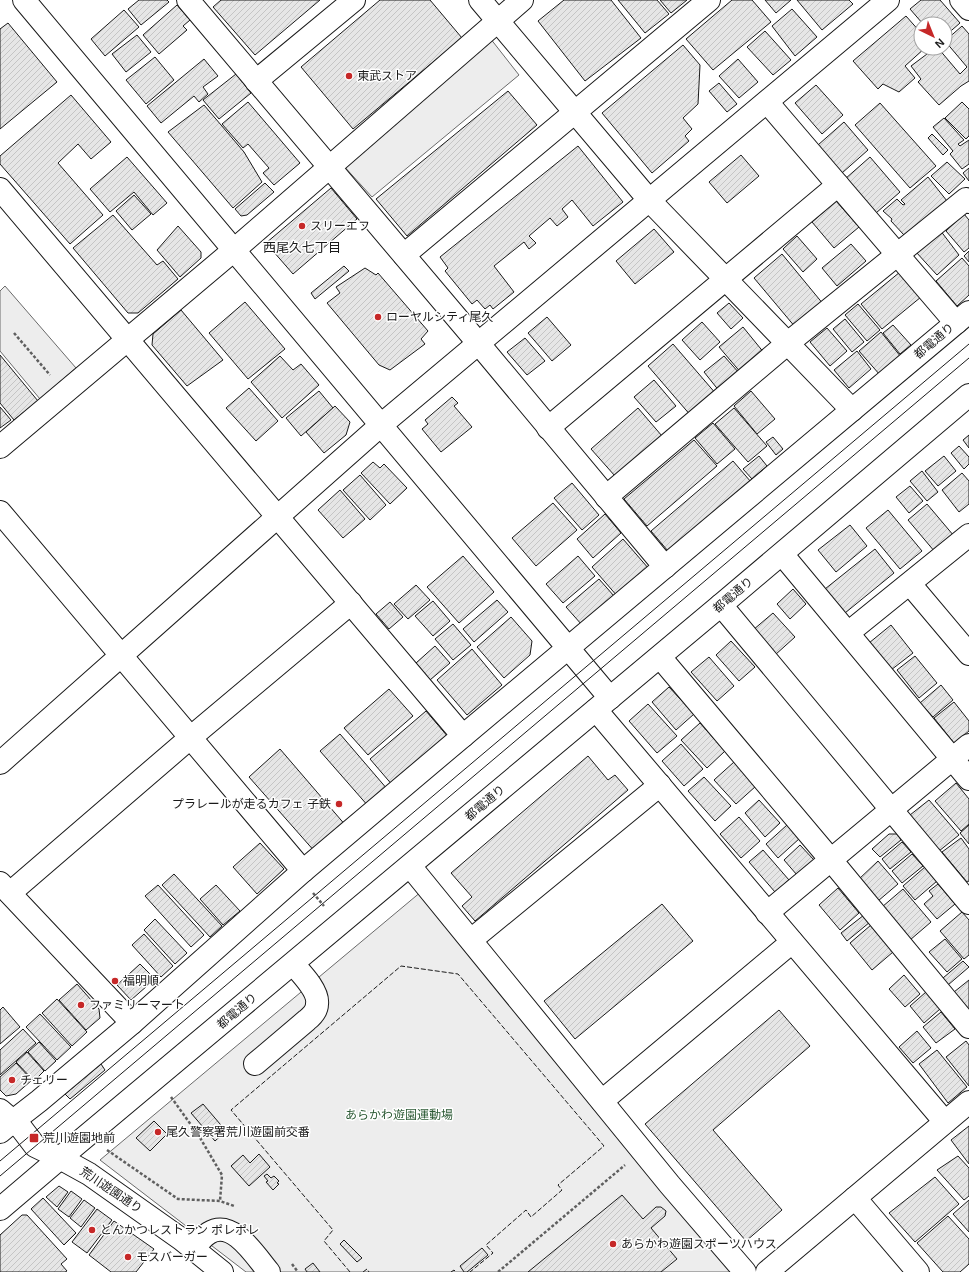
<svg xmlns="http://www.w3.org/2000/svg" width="969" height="1272" font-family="Arial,'Noto Sans JP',sans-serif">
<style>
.built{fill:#ededed;stroke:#6a6a6a}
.building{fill:url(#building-hatch);stroke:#1a1a1a}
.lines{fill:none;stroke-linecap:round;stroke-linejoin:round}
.minor-casing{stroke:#1a1a1a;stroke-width:24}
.major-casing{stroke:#1a1a1a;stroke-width:24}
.path{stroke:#5f5f5f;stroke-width:2.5;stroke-dasharray:3 2;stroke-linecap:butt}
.minor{stroke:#fff;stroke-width:22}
.major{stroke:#fff;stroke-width:22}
.tram{stroke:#1a1a1a;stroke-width:1}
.fence{stroke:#1a1a1a;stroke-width:1;stroke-dasharray:5 2;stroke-linecap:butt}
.poi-dot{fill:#c62828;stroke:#fff;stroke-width:1.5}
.labels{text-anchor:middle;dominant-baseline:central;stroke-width:3;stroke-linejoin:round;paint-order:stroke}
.poi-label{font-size:12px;fill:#1a1a1a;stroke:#fff;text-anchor:start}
.street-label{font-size:12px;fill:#1a1a1a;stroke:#fff}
.park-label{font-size:12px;fill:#2b5a34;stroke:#fff}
.neighbourhood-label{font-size:13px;fill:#1a1a1a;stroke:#fff}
</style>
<defs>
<pattern id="building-hatch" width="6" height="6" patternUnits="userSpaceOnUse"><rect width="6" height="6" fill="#e6e6e6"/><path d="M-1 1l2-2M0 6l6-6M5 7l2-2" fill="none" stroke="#c5c5c5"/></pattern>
</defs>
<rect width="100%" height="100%" fill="#fff"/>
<g class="built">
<polygon points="490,38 519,75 372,197 342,164"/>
<polygon points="5,286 76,368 40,399 0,351 0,291"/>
<polygon points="422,891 731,1272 246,1272 100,1160"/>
</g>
<g class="building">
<polygon points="139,0 167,0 169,2 141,25 128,9"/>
<polygon points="221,0 320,0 255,55 213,7"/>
<polygon points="380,0 430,0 462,38 353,129 301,67"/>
<polygon points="564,0 611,0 641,38 585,81 538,21"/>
<polygon points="618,0 657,0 669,14 645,33"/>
<polygon points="660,0 687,0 671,13"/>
<polygon points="732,0 752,0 771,22 713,70 686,39"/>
<polygon points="765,0 791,0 776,13"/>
<polygon points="797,0 849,0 853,4 822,30"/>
<polygon points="921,0 940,0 960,23 945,36 945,24 923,24 910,9"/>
<polygon points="177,5 190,20 183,26 187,30 159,54 143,35"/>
<polygon points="792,9 817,37 795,56 772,26"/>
<polygon points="124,10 139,27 105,56 91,39"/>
<polygon points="906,16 921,33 921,48 925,48 905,66 915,78 899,92 883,84 878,89 853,61"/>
<polygon points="8,23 57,82 0,129 0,29"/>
<polygon points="962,26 969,34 969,81 961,86 939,105 918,82 921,79 911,66 935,48 938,48 960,74 967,67 945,41"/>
<polygon points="765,31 791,60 773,75 747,47"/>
<polygon points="137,35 151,52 126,72 112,54"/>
<polygon points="683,45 700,65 698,104 683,118 692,129 685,136 689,141 652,173 602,113"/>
<polygon points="155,57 174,80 146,104 126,80"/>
<polygon points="204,59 218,76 203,87 208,94 199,102 194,96 161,123 147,106"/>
<polygon points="738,59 758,82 739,98 719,76"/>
<polygon points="236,74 251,93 219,119 203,100"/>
<polygon points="719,83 737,104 727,112 709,91"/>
<polygon points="816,85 843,115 822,134 795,103"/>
<polygon points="508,91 537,125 407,236 376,199"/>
<polygon points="71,95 111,142 91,159 78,144 58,163 103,215 70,244 0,164 0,156"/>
<polygon points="248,102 300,163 274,185 263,173 269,168 248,144 243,148 222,124"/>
<polygon points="962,102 969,109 969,136 966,139 945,118"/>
<polygon points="880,103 936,166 910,188 855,125"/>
<polygon points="204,105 244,152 262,182 233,208 168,132"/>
<polygon points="944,118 964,140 958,144 960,146 969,140 969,164 962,169 950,154 953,151 933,127"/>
<polygon points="844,122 868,150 842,173 818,145"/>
<polygon points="932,134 948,150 943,155 928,138"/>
<polygon points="578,146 623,202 593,226 572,200 562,209 568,217 557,226 550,218 529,236 536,243 529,249 524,242 494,266 514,292 493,309 490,305 485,309 477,300 472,304 445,271 448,268 440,257"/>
<polygon points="741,155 759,176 727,203 709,182"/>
<polygon points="127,157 167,203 153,215 134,192 110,212 90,189"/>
<polygon points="870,157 900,192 876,213 845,179"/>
<polygon points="947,162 965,179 949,194 931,176"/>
<polygon points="969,168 969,181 963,173"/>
<polygon points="928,177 947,201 904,235 891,221 892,219 883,211 897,199 903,205 905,204 901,200"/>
<polygon points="265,183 274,192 247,215 241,216 235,209"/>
<polygon points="331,188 357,219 293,274 266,243"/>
<polygon points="134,195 151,214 132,230 116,211"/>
<polygon points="836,201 859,227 834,248 812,222"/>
<polygon points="964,214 969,220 969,248 964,252 946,231"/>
<polygon points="113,215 157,265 163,261 178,279 138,313 128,313 73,248"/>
<polygon points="178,226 201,252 201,258 180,277 157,250"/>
<polygon points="654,229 674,252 635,284 616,261"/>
<polygon points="940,230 959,255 937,275 916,252"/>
<polygon points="797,236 817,259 803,272 783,249"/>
<polygon points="851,244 866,261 837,286 822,268"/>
<polygon points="969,251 969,262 964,256"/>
<polygon points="782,254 824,305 796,328 754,278"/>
<polygon points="962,258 969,266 969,295 957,306 936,281"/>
<polygon points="344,266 349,271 315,299 311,293"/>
<polygon points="365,268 376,275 378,273 428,331 421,339 425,344 390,370 379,365 327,303 340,293 336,287"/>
<polygon points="900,272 921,297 882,329 861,304"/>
<polygon points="245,302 285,349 248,379 209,333"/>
<polygon points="729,303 743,318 731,329 717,313"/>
<polygon points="858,304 880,330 867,341 845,315"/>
<polygon points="181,310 223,360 187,386 152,345 153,334"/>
<polygon points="547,317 571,345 552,361 528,333"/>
<polygon points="845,319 864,342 852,352 833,329"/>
<polygon points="702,322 720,342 700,360 682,340"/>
<polygon points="893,325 911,345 900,354 883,333"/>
<polygon points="743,327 765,354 742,374 719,347"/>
<polygon points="827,328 847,351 830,366 810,342"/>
<polygon points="881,332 901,357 880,375 859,351"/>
<polygon points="525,338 545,361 527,375 507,352"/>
<polygon points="673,344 717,395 692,417 648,366"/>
<polygon points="857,351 871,369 849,388 834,370"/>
<polygon points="0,355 38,401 14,420 0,403"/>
<polygon points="280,356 293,370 301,364 319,385 282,418 251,382"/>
<polygon points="724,356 740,374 720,392 704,372"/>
<polygon points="654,380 676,406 656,422 634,397"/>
<polygon points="249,388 278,421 256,441 226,408"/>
<polygon points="319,391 333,408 301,436 286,418"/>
<polygon points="751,391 775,419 757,434 734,406"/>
<polygon points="452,397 458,403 454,406 472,427 441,452 422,429 428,424 425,420"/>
<polygon points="335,406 350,422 346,435 324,453 306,432"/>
<polygon points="0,407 11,420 0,428"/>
<polygon points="638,408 662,436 615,476 591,449"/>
<polygon points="734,408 767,446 748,462 715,424"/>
<polygon points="713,423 735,449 717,464 695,438"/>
<polygon points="969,435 969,448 963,440"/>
<polygon points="773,437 783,449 776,455 766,442"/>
<polygon points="694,440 717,466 647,526 624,499"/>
<polygon points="959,446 969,457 969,464 964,469 951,453"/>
<polygon points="759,456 767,466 752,479 743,469"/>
<polygon points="944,456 956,471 938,486 925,471"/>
<polygon points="733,461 751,482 668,551 651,531"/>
<polygon points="373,462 380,468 384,464 407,488 390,504 361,473"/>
<polygon points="922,471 938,492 927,501 910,481"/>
<polygon points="962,473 969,481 969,504 959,512 942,490"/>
<polygon points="360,475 386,505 370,520 343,490"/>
<polygon points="572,483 599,515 582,530 554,498"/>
<polygon points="910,486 923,501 909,513 896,497"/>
<polygon points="340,490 365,519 343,538 318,510"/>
<polygon points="553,503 577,530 536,566 512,538"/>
<polygon points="927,504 954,536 935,552 908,520"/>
<polygon points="888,510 922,551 900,569 866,528"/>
<polygon points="605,514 621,533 593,558 577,539"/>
<polygon points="850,525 867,546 836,572 818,550"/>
<polygon points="623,539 649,569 618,597 592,567"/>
<polygon points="875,549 894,573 845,613 825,589"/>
<polygon points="463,556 494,592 459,623 427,587"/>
<polygon points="578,556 595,576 563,603 546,584"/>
<polygon points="599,579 614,596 582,625 566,607"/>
<polygon points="416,585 430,600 408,619 394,604"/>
<polygon points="793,589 806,604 790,619 777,604"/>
<polygon points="497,600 508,612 474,642 463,629"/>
<polygon points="433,601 450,621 433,636 415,616"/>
<polygon points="390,602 403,617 389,629 376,614"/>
<polygon points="773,613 795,637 775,655 753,630"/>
<polygon points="511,617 532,641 530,655 504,678 477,647"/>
<polygon points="453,624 471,645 453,660 435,639"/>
<polygon points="891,625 913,653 891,670 869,643"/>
<polygon points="731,641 755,667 739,681 716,655"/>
<polygon points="435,646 450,663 430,680 416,663"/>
<polygon points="472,649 502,685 467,715 437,680"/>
<polygon points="915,656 937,683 919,698 897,670"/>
<polygon points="709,657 734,686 717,701 691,672"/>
<polygon points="941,685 953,700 933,717 920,703"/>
<polygon points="669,687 694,714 676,730 652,702"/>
<polygon points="389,689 413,716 368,755 344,728"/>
<polygon points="954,702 969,721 969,731 954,743 934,718"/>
<polygon points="648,704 677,736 657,753 629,721"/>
<polygon points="426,711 449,738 394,787 370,759"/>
<polygon points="700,723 725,751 707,768 681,740"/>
<polygon points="340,734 388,790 369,807 320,751"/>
<polygon points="681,744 703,769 684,786 662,761"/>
<polygon points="280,749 347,827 316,853 249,777"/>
<polygon points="588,756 608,780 615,775 628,790 475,921 462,906 472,897 451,873"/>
<polygon points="734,762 756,786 736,804 714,780"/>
<polygon points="704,777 731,806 715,821 688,791"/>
<polygon points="956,783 969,799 969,824 961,831 935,801"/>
<polygon points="759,800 780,823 765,837 745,813"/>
<polygon points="929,800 959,835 939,851 910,815"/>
<polygon points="739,817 760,841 741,858 720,834"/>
<polygon points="787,825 800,838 778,858 766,844"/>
<polygon points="969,825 969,844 960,833"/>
<polygon points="889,834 897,834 901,840 880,857 872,849"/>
<polygon points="961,838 969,849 969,881 967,882 942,852"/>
<polygon points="902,842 911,852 890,869 882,859"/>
<polygon points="260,843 284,869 257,894 233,867"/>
<polygon points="800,845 814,860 797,875 784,860"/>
<polygon points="763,850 789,880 775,892 749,862"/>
<polygon points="912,854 923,866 902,883 892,871"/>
<polygon points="878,861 898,884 878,901 858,880"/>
<polygon points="925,867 937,881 915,900 903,886"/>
<polygon points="174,874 222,926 210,937 162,885"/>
<polygon points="938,884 955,904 937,919 924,904 933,896 929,891"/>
<polygon points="158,885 204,935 191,947 145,896"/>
<polygon points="216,885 240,911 223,925 200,899"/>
<polygon points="838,888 859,913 840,930 819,905"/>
<polygon points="903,889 931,922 910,940 882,907"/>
<polygon points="662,904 693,941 575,1039 544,1001"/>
<polygon points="962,912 969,920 969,955 964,959 940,931"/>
<polygon points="864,915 870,922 847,941 841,933"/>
<polygon points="155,919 187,953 175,964 144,930"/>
<polygon points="871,925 893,952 872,970 850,943"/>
<polygon points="144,934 173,966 161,977 132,945"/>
<polygon points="945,939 962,959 947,972 929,952"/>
<polygon points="963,961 969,967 948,985 943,978"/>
<polygon points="140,964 155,979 131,1000 117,985"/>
<polygon points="904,975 920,994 905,1007 889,989"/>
<polygon points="969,980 969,1010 954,992"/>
<polygon points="77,984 99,1009 100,1018 86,1030 59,1000"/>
<polygon points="926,992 940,1009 924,1023 910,1006"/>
<polygon points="57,999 87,1032 72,1046 42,1013"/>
<polygon points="3,1007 20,1027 0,1044 0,1010"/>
<polygon points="779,1010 810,1046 713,1130 782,1210 746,1241 645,1124"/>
<polygon points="941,1012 955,1029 936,1043 923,1027"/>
<polygon points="40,1014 71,1047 57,1060 26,1027"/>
<polygon points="23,1029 36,1043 0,1075 0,1050"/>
<polygon points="917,1031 931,1048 913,1063 899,1047"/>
<polygon points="966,1041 969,1045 969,1086 946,1057"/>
<polygon points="39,1042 56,1061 45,1071 28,1052"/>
<polygon points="937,1050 967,1087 948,1103 919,1064"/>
<polygon points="27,1052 44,1071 34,1081 16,1062"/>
<polygon points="16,1063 32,1080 16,1094 6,1096 0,1090 0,1077"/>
<polygon points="101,1064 105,1070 70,1099 65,1094"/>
<polygon points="203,1104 226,1131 215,1141 191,1113"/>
<polygon points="154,1121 167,1134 150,1151 136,1138"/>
<polygon points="969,1126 969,1164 951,1140"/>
<polygon points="259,1154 270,1167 249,1186 231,1166 243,1155 250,1163"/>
<polygon points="958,1156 969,1168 969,1196 964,1200 937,1170"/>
<polygon points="267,1174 271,1178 274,1176 279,1181 277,1183 279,1184 273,1190 266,1182 268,1181 264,1176"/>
<polygon points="935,1177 959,1204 915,1242 889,1213"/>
<polygon points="59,1186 68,1192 57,1207 46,1197"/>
<polygon points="71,1191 82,1199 69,1217 58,1209"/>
<polygon points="622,1195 643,1219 656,1207 661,1207 666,1211 665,1216 651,1228 677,1259 661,1272 528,1272"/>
<polygon points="43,1198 76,1233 64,1245 31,1209"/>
<polygon points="84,1200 95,1208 81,1227 70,1218"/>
<polygon points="969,1200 969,1232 953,1214"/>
<polygon points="97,1209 112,1220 87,1253 72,1242"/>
<polygon points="22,1215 27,1215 67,1259 61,1264 67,1271 65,1272 0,1272 0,1235"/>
<polygon points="948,1216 969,1239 969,1264 960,1272 943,1272 917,1243"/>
<polygon points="114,1221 154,1249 136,1272 111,1272 89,1255"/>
<polygon points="344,1240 362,1258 357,1262 340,1244"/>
<polygon points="482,1248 488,1255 467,1272 464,1272 460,1266"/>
<polygon points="313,1263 320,1272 307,1272 305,1269"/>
</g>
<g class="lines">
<g class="minor-casing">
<g id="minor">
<polyline points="24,0 610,698"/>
<polyline points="188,0 479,344 665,567"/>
<polyline points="480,0 650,201 852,410"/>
<polyline points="961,0 969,9"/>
<polyline points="256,81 354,0"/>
<polyline points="767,102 956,323"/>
<polyline points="0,189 463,736"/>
<polyline points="404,255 709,0"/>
<polyline points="548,428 838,185"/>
<polyline points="0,447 234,250 522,0"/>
<polyline points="606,497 788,343 966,199 969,202"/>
<polyline points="0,512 303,871"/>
<polyline points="782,554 969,779"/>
<polyline points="910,584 969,654"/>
<polyline points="721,605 969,903"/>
<polyline points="848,633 969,535"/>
<polyline points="660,657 831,860 969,1027"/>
<polyline points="596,710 945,1122"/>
<polyline points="0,763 381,425 888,0"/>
<polyline points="410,866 670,1185 745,1272"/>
<polyline points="0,883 132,1023"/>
<polyline points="10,893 190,738 351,603"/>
<polyline points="767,913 969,745"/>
<polyline points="471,940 660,785"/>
<path d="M255 1064 307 1020C312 1016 317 1011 317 1004 319 991 301 973 293 964"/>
<polyline points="602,1101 792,942"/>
<polyline points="0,1110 22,1129 35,1146 60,1158 89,1174 181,1239 222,1272"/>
<polyline points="12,1122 39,1101 132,1023 303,871 463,736 969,312"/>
<polyline points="60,1158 721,605 969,395"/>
<polyline points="855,1198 918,1272"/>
<path d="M194 1249C198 1243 202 1237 209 1233 233 1218 256 1257 269 1272"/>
<polyline points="767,1272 969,1102"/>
</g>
</g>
<g class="major-casing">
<g id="major">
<polyline points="0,1132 12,1122"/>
<polyline points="0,1209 60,1158"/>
</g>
</g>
<g class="path">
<polyline points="14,333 50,375"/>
<polyline points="313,893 324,906"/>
<polyline points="171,1097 199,1136 222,1175 220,1201"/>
<polyline points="107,1150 178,1199 220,1201 234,1206"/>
<polyline points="292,1264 298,1272"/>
<polyline points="498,1272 625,1165"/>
</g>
<use href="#minor" class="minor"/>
<use href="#major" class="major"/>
<g class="tram">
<polyline points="0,1161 969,344"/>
<polyline points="0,1176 969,358"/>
</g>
<g class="fence">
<polyline points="350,1272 324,1241 333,1230 231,1110 401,966 458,974 604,1146 558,1185 562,1190 531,1217 526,1210 486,1245 493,1253 470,1272"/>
<polyline points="363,1272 367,1269 369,1272"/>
<polyline points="451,1272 454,1270 456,1272"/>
</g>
</g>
<g class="poi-dot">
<circle cx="349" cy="76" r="4"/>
<circle cx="302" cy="226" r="4"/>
<circle cx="378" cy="317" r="4"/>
<circle cx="339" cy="804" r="4"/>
<circle cx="115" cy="981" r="4"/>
<circle cx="81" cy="1005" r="4"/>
<circle cx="12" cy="1080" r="4"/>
<circle cx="158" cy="1132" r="4"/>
<rect x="29" y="1133" width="10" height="10" rx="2"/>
<circle cx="92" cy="1230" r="4"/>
<circle cx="613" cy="1244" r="4"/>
<circle cx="128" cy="1257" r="4"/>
</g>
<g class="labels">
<g class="poi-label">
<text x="357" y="76">東武ストア</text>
<text x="310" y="226">スリーエフ</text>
<text x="386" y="317">ローヤルシティ尾久</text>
<text x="331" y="804" text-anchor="end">プラレールが走るカフェ 子鉄</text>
<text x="123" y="981">福明順</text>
<text x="89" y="1005">ファミリーマート</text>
<text x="20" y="1080">チェリー</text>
<text x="166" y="1132">尾久警察署荒川遊園前交番</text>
<text x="43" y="1138">荒川遊園地前</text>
<text x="100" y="1230">とんかつレストラン ポレポレ</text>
<text x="621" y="1244">あらかわ遊園スポーツハウス</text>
<text x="136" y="1257">モスバーガー</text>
</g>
<g class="street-label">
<text transform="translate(934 341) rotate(-40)">都電通り</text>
<text transform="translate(733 595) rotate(-40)">都電通り</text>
<text transform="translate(485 803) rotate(-40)">都電通り</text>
<text transform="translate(237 1011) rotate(-40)">都電通り</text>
<text transform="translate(111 1190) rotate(34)">荒川遊園通り</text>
</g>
<g class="park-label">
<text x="399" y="1115">あらかわ遊園運動場</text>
</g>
<g class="neighbourhood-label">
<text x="302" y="247">西尾久七丁目</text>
</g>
</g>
<g transform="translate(933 36) rotate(137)"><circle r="19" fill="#ffffff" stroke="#a3a3a3"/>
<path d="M0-3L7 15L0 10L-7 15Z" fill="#c62828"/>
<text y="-6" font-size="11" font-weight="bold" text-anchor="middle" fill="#1a1a1a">N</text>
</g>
</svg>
